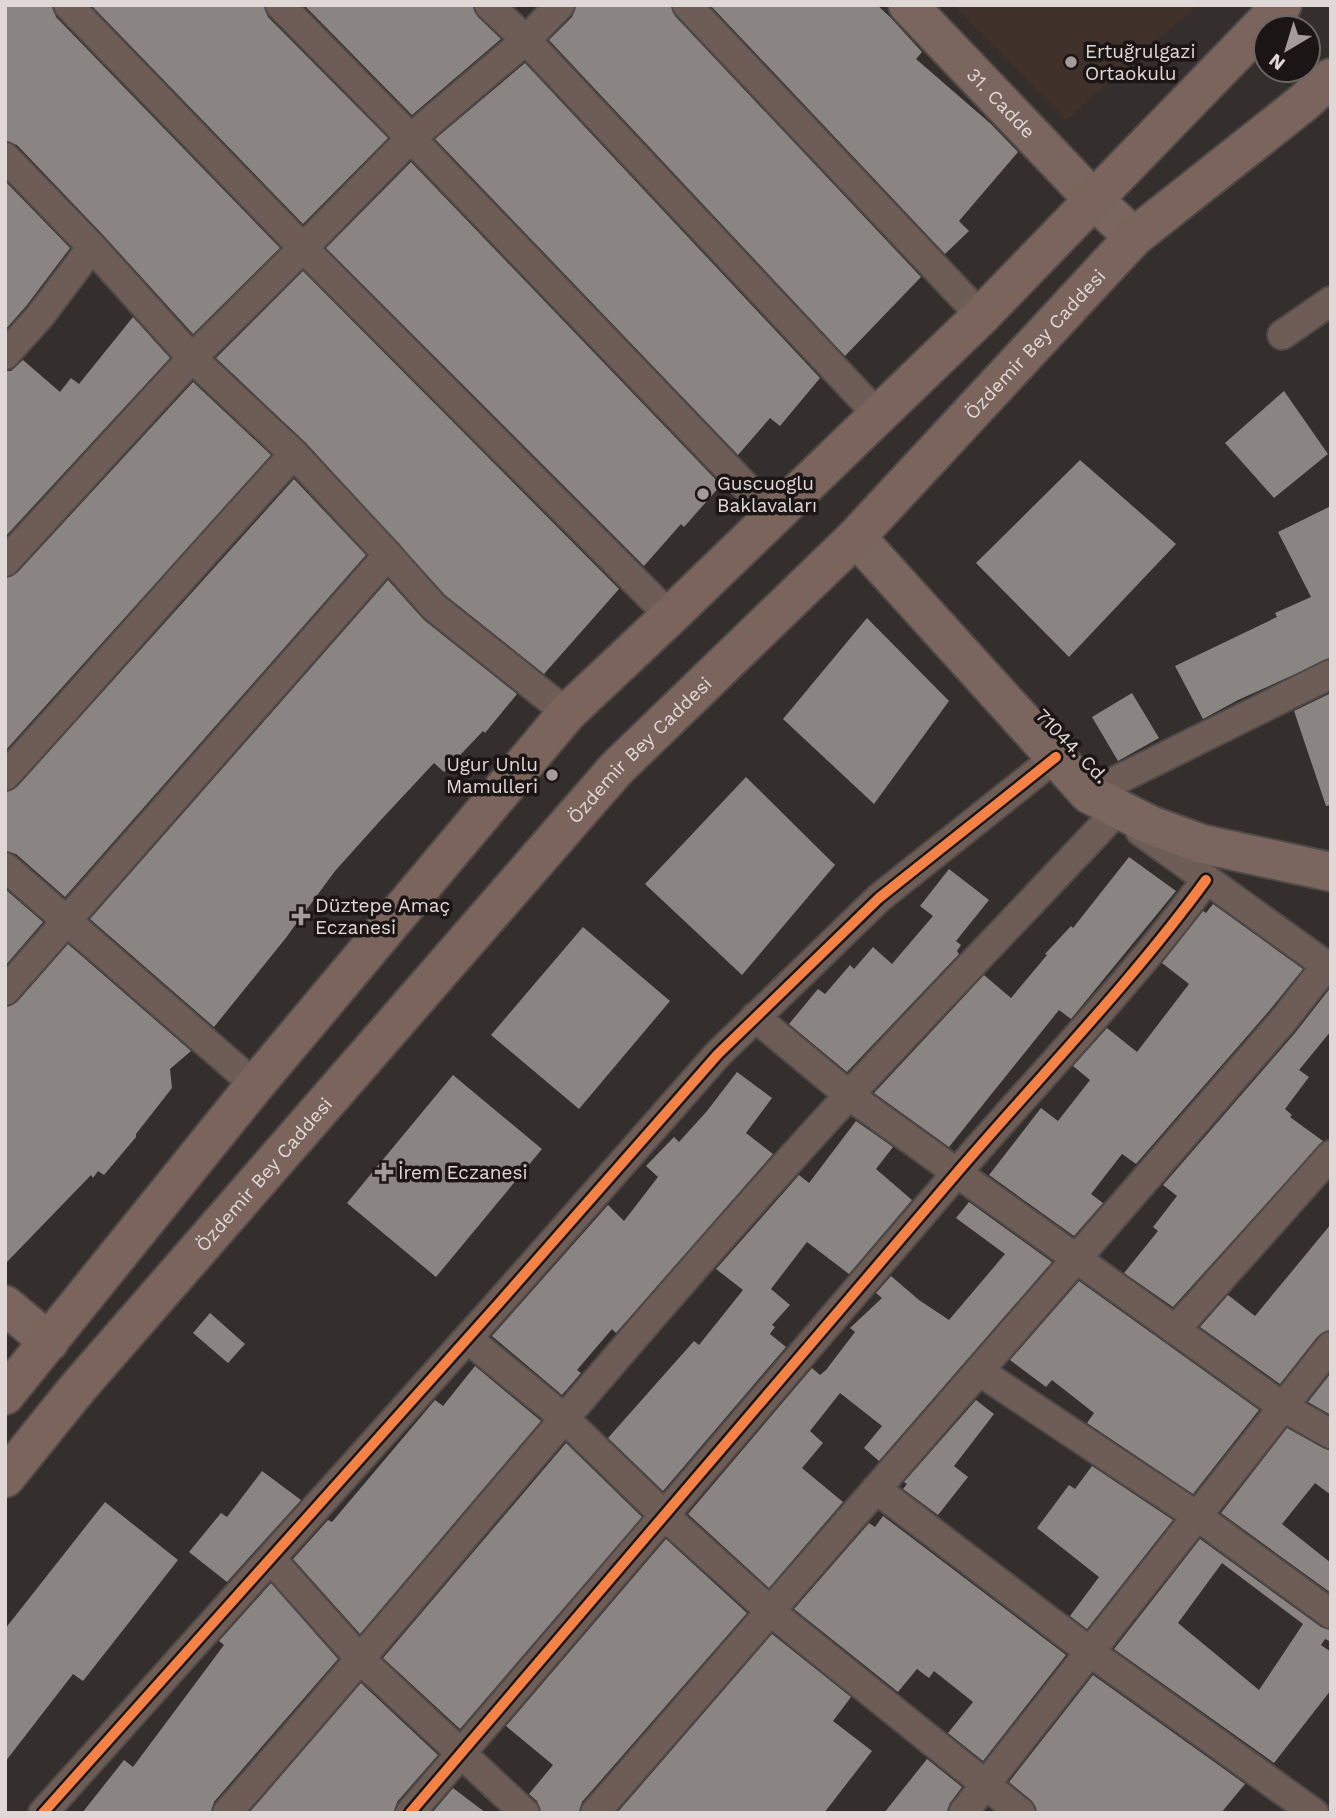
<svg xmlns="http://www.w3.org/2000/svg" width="1336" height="1818" font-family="'Work Sans',sans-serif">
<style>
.built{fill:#40312b}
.building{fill:#8a8482;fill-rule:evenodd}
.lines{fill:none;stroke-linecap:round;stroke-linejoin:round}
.street-casing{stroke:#4f4a48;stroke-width:32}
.secondary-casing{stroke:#4f4a48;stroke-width:42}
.primary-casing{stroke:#4f4a48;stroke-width:42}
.street{stroke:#6e5c56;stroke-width:28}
.secondary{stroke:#7b665f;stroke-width:38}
.primary{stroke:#7a645c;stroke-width:38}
.cycleway-casing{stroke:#1b1615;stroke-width:15}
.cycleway{stroke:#f48246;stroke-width:10}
.poi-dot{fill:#a49c9a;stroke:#1b1615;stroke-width:2.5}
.labels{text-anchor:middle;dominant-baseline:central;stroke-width:7;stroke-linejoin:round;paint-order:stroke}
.poi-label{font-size:19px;fill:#e0d8d6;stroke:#1b1615;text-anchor:start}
.street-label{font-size:19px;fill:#e0d8d6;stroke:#1b1615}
</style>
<rect width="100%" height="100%" fill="#342e2c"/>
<polygon class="built" points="953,5 1198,5 1066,120"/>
<g class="building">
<polygon points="5,5 52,5 56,17 280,248 193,334 104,236 17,145 5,141"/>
<polygon points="91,5 264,5 268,17 388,138 303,224"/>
<polygon points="304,5 473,5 478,17 501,39 412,115"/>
<polygon points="576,5 671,5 675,16 921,277 845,356 549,40 572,17"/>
<polygon points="710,5 877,5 890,17 922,52 916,59 991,124 1018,152 959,221 969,231 945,254"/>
<polygon points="525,63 820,378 780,426 770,418 738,455 435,139"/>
<polygon points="411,162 721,485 684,527 681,524 644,566 326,248"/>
<polygon points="5,181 70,248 27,305 5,330"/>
<polygon points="303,271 619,589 544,674 445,595 306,443 216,358"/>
<polygon points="133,317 170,358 5,537 5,371 11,371 23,360 60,392 71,378 79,384"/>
<polygon points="193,382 271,455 5,751 5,578 17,573"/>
<polygon points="1284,391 1328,454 1274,498 1225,443"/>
<polygon points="1080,460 1176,544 1069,657 976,563"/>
<polygon points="294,479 366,555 65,897 16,854 5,851 5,792 17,787"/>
<polygon points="1331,506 1331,658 1238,700 1203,719 1175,666 1277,617 1275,613 1311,597 1278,532"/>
<polygon points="388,580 424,620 517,694 485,733 483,731 444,772 434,763 379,822 335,871 285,939 214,1027 90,919"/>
<polygon points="867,618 949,701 874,804 783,719"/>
<polygon points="1132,693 1159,738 1118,761 1092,717"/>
<polygon points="1331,693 1331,805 1326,806 1294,711"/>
<polygon points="746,777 835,865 742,975 645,884"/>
<polygon points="1129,857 1176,891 1071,1019 1059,1010 949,1147 874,1093 984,975 1011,998 1047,955 1045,954 1071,926 1073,928"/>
<polygon points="949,869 989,900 956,941 961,945 957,951 959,954 847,1072 789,1024 818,989 825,994 850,965 854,969 873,947 892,964 933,916 920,906"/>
<polygon points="5,889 43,922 5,966"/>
<polygon points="1213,904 1303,969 1269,1011 1136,1164 1122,1154 1091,1194 1103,1203 1074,1236 989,1175 1041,1108 1058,1121 1090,1080 1073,1066 1107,1028 1137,1052 1189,984 1162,963 1203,911 1206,913"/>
<polygon points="583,927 670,1001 579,1109 491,1035"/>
<polygon points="68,944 191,1051 170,1069 172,1088 136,1134 136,1137 104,1175 98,1171 93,1178 91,1175 5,1264 5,1007 17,1002"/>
<polygon points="1331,987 1331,1031 1299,1070 1309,1077 1285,1109 1292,1115 1290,1117 1323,1141 1173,1307 1124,1273 1158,1231 1153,1227 1177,1196 1163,1185 1295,1033"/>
<polygon points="737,1072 772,1098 746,1133 773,1154 616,1333 612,1329 577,1370 581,1373 562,1395 492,1336 608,1205 624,1221 658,1177 646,1166 674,1137 679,1142 707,1111"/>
<polygon points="453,1075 542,1149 436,1277 347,1203"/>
<polygon points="856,1121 893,1147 876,1169 912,1200 849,1274 807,1242 771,1289 790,1305 772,1325 775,1327 770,1334 786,1347 663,1491 608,1438 694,1341 699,1345 743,1290 716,1269 799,1175 809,1183"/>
<polygon points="969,1202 1052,1262 879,1461 864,1448 882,1426 840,1393 810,1431 823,1443 802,1468 843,1502 769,1588 688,1514 812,1368 820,1375 826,1370 855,1332 850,1328 882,1298 876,1293 891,1276 919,1300 949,1320 1005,1254 956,1218"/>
<polygon points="1331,1224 1331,1330 1318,1336 1280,1384 1200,1327 1228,1295 1255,1316"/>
<polygon points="1079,1281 1259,1410 1193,1494 1087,1423 1094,1413 1052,1380 1046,1387 1010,1360"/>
<polygon points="210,1313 245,1344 228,1363 193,1333"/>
<polygon points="475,1366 541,1421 360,1634 293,1559 328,1520 332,1522 435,1400 443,1406"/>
<polygon points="1331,1373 1331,1415 1308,1402"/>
<polygon points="976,1400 994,1414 954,1466 968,1477 938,1515 903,1489 907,1484 904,1482"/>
<polygon points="1287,1428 1323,1448 1331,1451 1331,1495 1315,1483 1282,1524 1331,1563 1331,1593 1221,1513"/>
<polygon points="566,1443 642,1517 460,1729 383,1658"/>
<polygon points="1092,1466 1173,1520 1087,1629 1070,1616 1099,1577 1037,1528 1069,1485 1075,1489"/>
<polygon points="262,1471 301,1500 227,1582 189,1552 221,1513 227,1517"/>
<polygon points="105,1502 178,1560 83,1681 73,1674 5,1762 5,1629"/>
<polygon points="883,1516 1066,1655 983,1761 948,1733 973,1702 934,1671 929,1678 917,1669 898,1692 794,1609 869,1523 875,1527"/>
<polygon points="666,1539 747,1613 582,1802 579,1813 541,1813 537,1801 529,1794 553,1765 506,1726"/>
<path d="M1200 1539 1321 1627 1331 1630V1642L1325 1639 1321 1645 1331 1652V1690L1274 1763 1114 1649ZM1222 1563 1303 1624 1259 1690 1178 1623Z"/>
<polygon points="271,1583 338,1659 214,1802 211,1813 82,1813 124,1760 133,1767 224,1645 219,1641"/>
<polygon points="772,1634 851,1697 833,1721 872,1751 824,1813 617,1813"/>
<polygon points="1093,1675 1245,1784 1221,1813 1037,1813 1032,1801 1009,1782"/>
<polygon points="361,1683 438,1755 397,1802 394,1813 249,1813"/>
<polygon points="927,1759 962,1787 950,1803 947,1813 884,1813"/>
<polygon points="453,1788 486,1813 432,1813"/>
</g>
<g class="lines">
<g class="street-casing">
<g id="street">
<polyline points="68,5 303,248 670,616"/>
<polyline points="280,5 411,138 773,515"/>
<polyline points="489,5 526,40 878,415"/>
<polyline points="687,5 981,316"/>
<polyline points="5,157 92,247 192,358 294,454 388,555 434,607 567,713"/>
<polyline points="1282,335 1331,301"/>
<polyline points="5,355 40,316 92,247"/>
<polyline points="5,562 192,358 303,248 411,138 526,40 560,5"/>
<path d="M5 776C102 670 196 560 294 454"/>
<polyline points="1099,801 1089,794 1331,674"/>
<polyline points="1140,831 1331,969"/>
<polyline points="5,867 255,1085"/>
<polyline points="5,991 388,555"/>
<polyline points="755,1017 850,1096 1283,1407 1331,1434"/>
<polyline points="1175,1330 1331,1155"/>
<polyline points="468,1339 564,1418 665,1516 770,1611 1021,1813"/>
<polyline points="979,1371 1197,1516 1331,1614"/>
<polyline points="876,1489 1090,1652 1314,1813"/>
<polyline points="271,1559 361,1660 525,1813"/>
<polyline points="43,1813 500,1302 718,1054 879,898 1056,757"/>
<path d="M227 1813C419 1594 603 1367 798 1151 901 1036 1010 926 1115 813"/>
<path d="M410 1813C592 1601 773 1388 955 1175 1039 1077 1130 984 1206 880"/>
<polyline points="595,1813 1282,1022 1326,966"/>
<polyline points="963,1813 1331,1346"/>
</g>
</g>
<g class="secondary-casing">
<g id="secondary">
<path id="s1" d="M908 5 1094 200 1134 237"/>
<polyline points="856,537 1089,794 1150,825 1202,844 1331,872"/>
<polyline points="5,1305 49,1342"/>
</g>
</g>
<g class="primary-casing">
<g id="primary">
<polyline points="5,1395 255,1085 567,713 670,616 981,316 1282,5"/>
<path id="s2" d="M5 1478 76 1390 616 769 856 537 1134 237 1303 103 1331 78"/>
</g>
</g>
<use href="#street" class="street"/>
<use href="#secondary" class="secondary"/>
<use href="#primary" class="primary"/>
<g class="cycleway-casing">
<g id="cycleway">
<polyline points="43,1813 500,1302 718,1054 879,898 1056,757"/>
<path d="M410 1813C592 1601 773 1388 955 1175 1039 1077 1130 984 1206 880"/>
</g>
</g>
<use href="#cycleway" class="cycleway"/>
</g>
<g class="poi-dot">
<circle cx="1071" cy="62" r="7"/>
<circle cx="703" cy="494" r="7"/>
<circle cx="552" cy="775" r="7"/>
<path d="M297.5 905.5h7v7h7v7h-7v7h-7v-7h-7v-7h7z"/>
<path d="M380.5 1161.5h7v7h7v7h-7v7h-7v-7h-7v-7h7z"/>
</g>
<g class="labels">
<g class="poi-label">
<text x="1085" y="51">Ertuğrulgazi<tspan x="1085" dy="22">Ortaokulu</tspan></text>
<text x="717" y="483">Guscuoglu<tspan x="717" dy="22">Baklavaları</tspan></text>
<text x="538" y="764" text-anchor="end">Ugur Unlu<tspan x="538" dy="22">Mamulleri</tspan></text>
<text x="315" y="905">Düztepe Amaç<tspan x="315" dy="22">Eczanesi</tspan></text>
<text x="398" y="1172">İrem Eczanesi</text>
</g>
<g class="street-label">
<text stroke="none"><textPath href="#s1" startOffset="135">31. Cadde</textPath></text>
<text stroke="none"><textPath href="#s2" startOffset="1533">Özdemir Bey Caddesi</textPath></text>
<text transform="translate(1072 746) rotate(46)">71044. Cd.</text>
<text stroke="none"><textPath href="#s2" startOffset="966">Özdemir Bey Caddesi</textPath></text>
<text stroke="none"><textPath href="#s2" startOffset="399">Özdemir Bey Caddesi</textPath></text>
</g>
</g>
<rect width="1336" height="1818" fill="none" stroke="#e0d8d6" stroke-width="14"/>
<g transform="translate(1287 49) rotate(218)"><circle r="33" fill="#1b1615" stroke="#6a6462" stroke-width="2"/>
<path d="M0-5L12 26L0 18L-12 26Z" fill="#a49c9a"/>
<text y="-10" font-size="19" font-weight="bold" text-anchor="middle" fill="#e0d8d6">N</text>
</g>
</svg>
